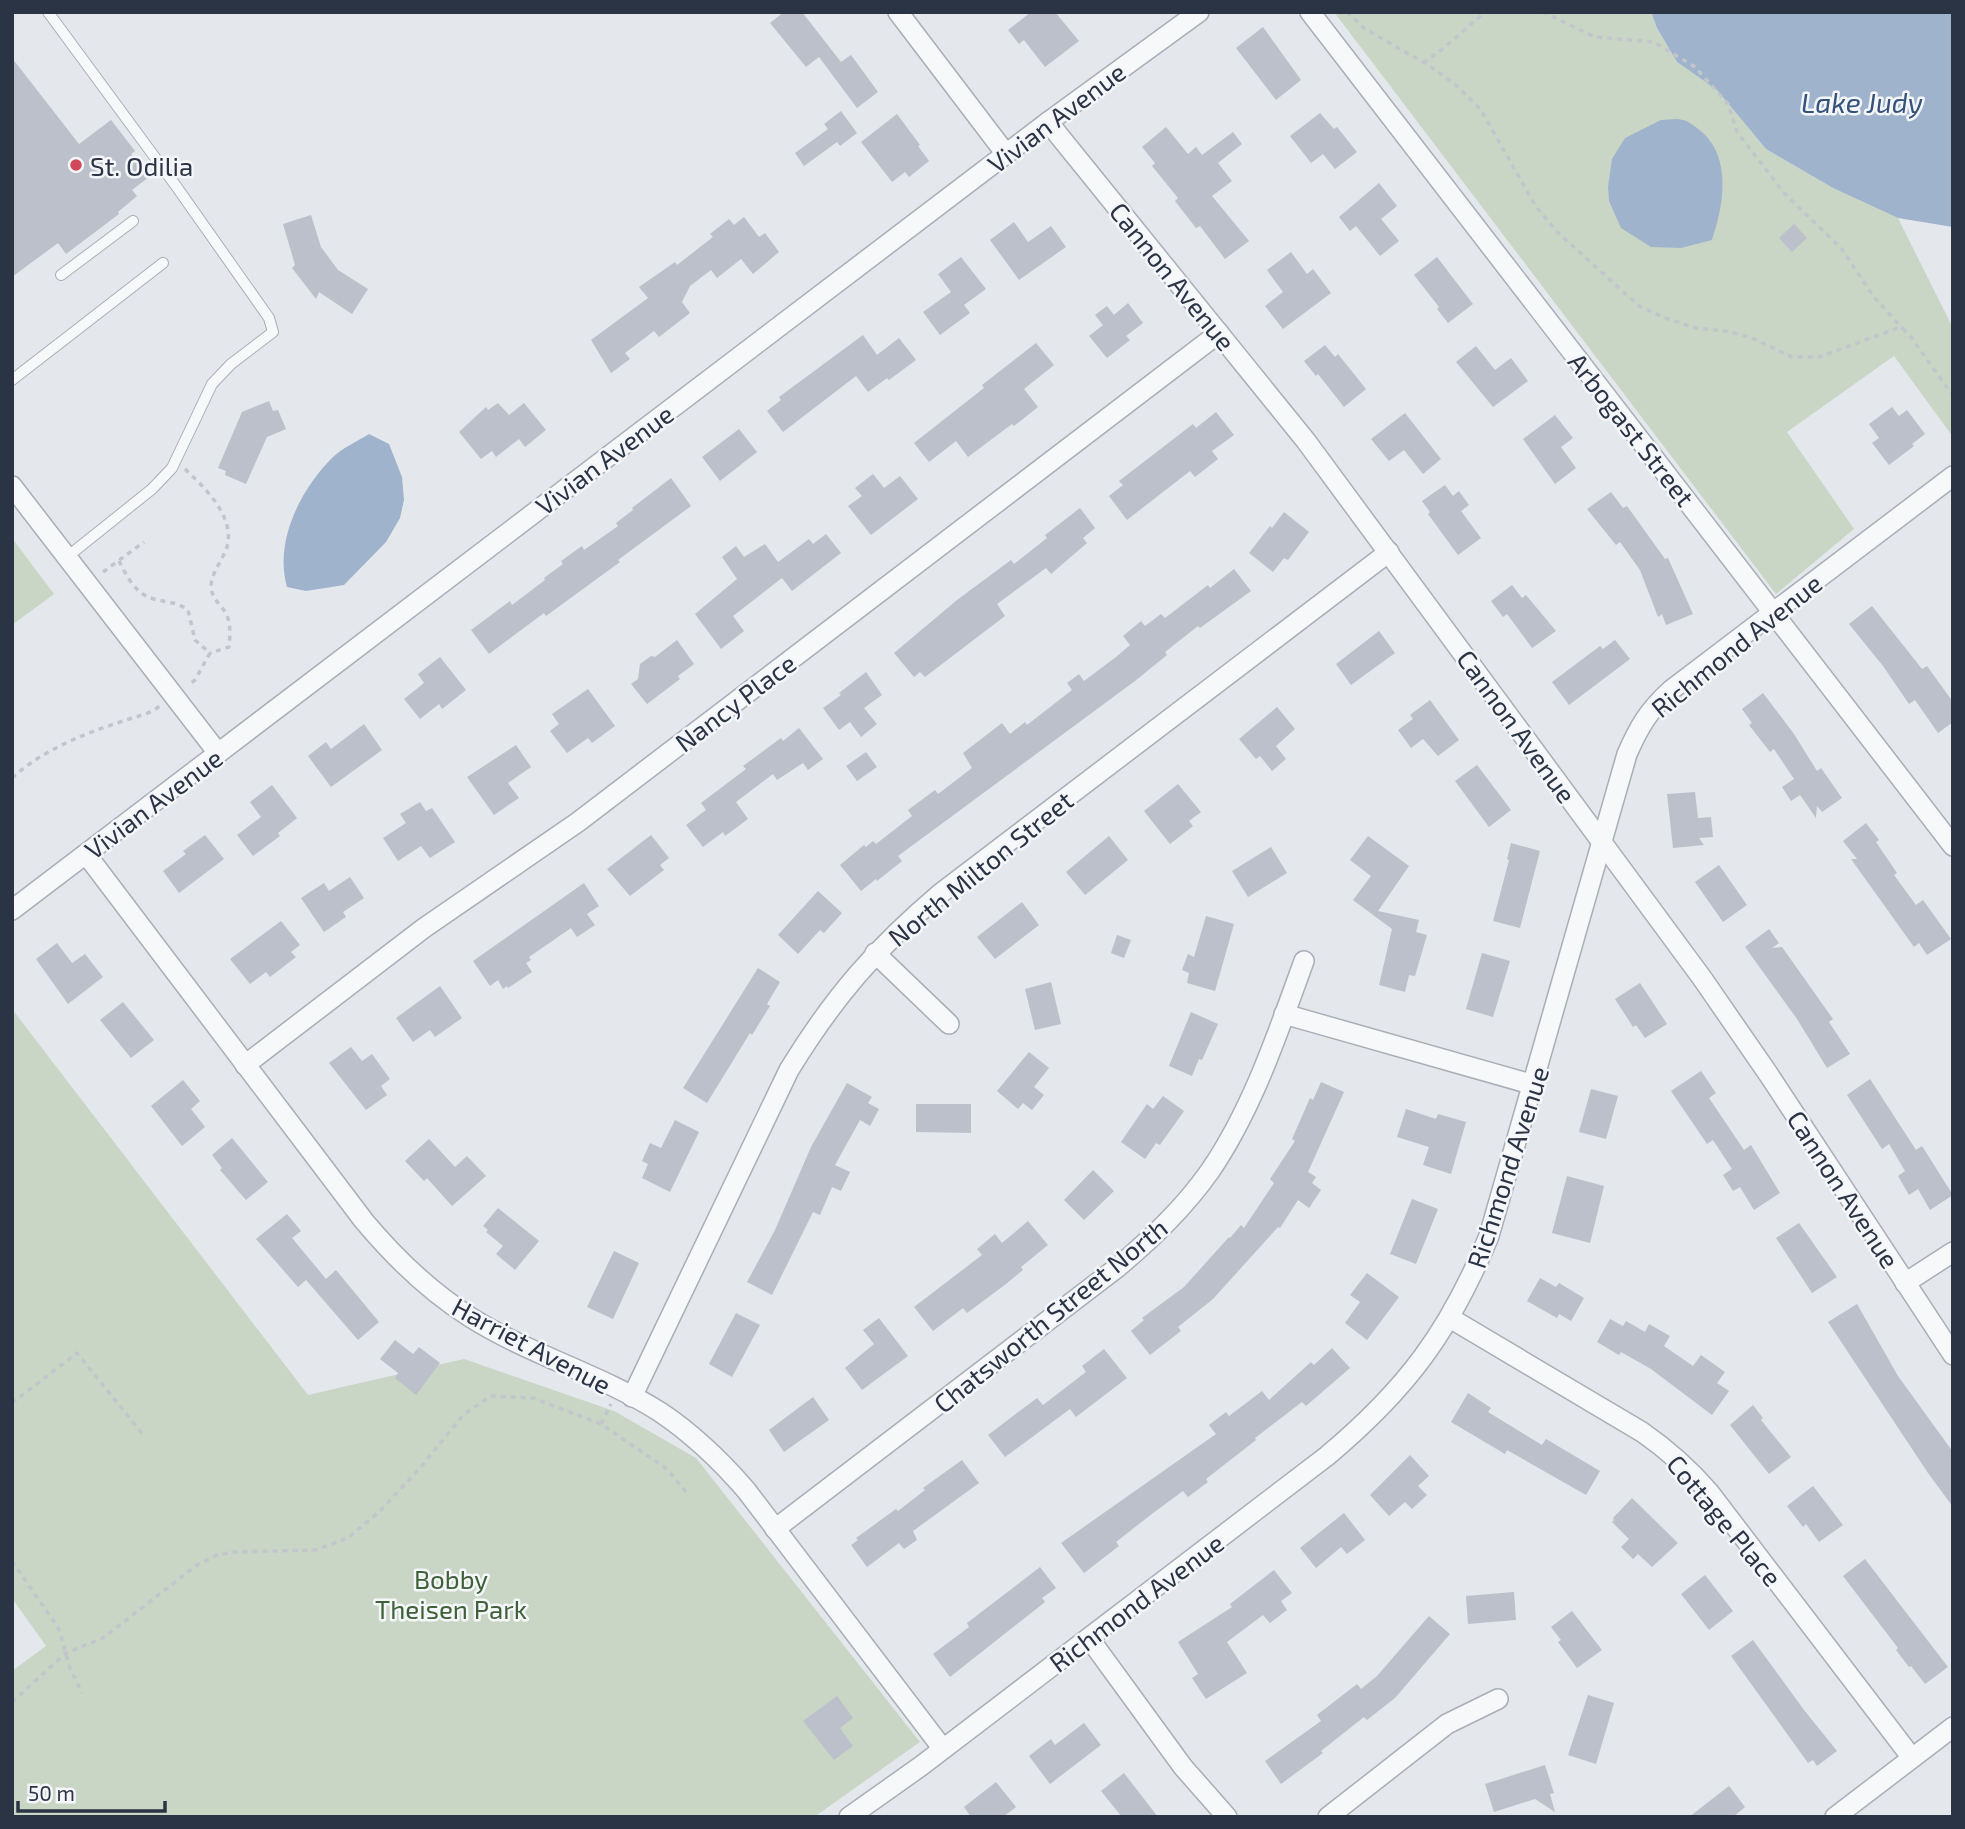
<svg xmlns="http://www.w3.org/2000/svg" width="1965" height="1829" font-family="'Exo 2',sans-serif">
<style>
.green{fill:#c9d6c5}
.water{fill:#9fb4cc}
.building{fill:#bbc0ca}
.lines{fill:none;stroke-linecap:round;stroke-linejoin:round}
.service-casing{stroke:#a9aeb7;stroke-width:12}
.minor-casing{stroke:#a9aeb7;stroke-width:22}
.path{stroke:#c2c5cb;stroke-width:3.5;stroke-dasharray:5 5;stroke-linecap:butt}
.service{stroke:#f7f8fa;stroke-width:10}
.minor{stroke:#f7f8fa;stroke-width:19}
.poi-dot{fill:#d1495b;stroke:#f4f6f9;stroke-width:2.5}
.labels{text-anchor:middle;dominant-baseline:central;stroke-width:5;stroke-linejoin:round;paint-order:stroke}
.street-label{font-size:26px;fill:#2b3445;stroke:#f4f6f9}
.poi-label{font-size:26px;fill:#2b3445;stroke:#f4f6f9;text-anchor:start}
.park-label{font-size:26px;fill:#3f6138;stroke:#f4f6f9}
.water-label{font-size:28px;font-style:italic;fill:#34527a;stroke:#f4f6f9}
</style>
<rect width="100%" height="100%" fill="#e4e7ec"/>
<g class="green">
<polygon points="1334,12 1651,12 1657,28 1677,62 1717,90 1766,149 1833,188 1898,218 1953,328 1953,437 1894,356 1787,432 1854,529 1776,594"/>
<polygon points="12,538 54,594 12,625"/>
<polygon points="12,1009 308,1395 464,1359 614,1411 696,1458 920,1742 814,1817 12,1817 12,1671 46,1646 12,1598"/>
</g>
<g class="water">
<polygon points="1651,12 1953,12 1953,227 1898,218 1833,188 1766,149 1717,90 1677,62 1657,28"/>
<path d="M1661 120C1668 120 1676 118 1683 120 1688 121 1693 125 1697 128 1732 153 1725 203 1712 240L1681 248 1651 247 1621 228 1609 201 1608 187 1612 159 1625 138Z"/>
<path d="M369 434 389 444 402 477 404 500 400 518 386 542 344 585 306 591 287 587C274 542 300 490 332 458 342 448 358 441 369 434Z"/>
</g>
<g class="building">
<polygon points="784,12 802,12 841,62 851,55 878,92 857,108 819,57 806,67 770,23"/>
<polygon points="1031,12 1055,12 1079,41 1045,67 1024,40 1019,44 1008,30"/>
<polygon points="1263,27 1301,80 1276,100 1236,48"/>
<polygon points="12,58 79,144 111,120 135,151 131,154 149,177 132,190 137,196 118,212 119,214 66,254 58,243 12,277"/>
<polygon points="841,111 857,133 840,146 837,142 804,166 795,153 828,129 824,124"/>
<polygon points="1320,113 1334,129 1337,127 1357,152 1335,169 1323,154 1311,163 1290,136"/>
<polygon points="897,114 920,145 918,146 929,161 909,177 905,172 892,182 861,142"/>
<polygon points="1166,127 1188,154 1196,147 1202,155 1233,132 1242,144 1218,163 1232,181 1212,196 1249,241 1225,259 1200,226 1196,228 1175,201 1178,198 1152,166 1155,163 1142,147"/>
<polygon points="1379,183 1397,206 1381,219 1399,241 1380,256 1356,226 1350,231 1339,217"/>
<polygon points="311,215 321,247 338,270 368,289 352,314 319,292 316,299 292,268 295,265 283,224"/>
<polygon points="744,217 759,237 765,233 779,252 753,274 741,259 717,278 711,270 690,286 682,302 690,313 659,337 654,331 625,353 630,359 611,373 591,340 648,298 639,287 675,262 677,265 713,237 710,234 729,219 734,225"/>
<polygon points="1014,222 1028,242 1051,226 1066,247 1019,280 990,240"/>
<polygon points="1794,224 1807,238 1792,252 1779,238"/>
<polygon points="1291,252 1307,274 1313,269 1331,293 1283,329 1265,306 1283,292 1267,270"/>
<polygon points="961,257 986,289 964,305 970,313 940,335 923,312 951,292 938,274"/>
<polygon points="1437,257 1473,304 1448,323 1437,309 1439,307 1414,275"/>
<polygon points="1128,303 1143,323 1126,336 1130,340 1107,358 1089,336 1103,325 1095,315 1107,306 1114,315"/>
<polygon points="863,335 877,355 899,338 916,360 889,380 887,378 868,392 856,376 783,432 767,411 781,400 779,397"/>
<polygon points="1036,343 1054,365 1024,389 1038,407 1014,426 1012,424 968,457 956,441 929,462 914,443 984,388 982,385"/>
<polygon points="1325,345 1335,357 1338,354 1366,389 1344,407 1318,374 1316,376 1304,361"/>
<polygon points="1476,346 1495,370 1511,358 1528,381 1493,407 1456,362"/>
<polygon points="269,401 273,411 278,410 286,429 267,437 246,484 225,475 226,471 218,468 242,412"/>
<polygon points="498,403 509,415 524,403 546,430 525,447 519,439 496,457 492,451 481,459 459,432 486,407 488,410"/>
<polygon points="1892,407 1899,416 1907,410 1925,434 1912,444 1914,446 1889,465 1872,443 1879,438 1869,424"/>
<polygon points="1216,412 1234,435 1212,451 1218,459 1195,477 1190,471 1127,520 1109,496 1123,485 1119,481 1193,424 1196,428"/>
<polygon points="1405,413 1441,459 1423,474 1404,450 1389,461 1371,439"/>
<polygon points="1555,415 1573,438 1561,447 1576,468 1555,484 1523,439"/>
<polygon points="739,429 757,452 720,481 702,457"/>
<polygon points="873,474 884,488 900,476 918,499 871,535 848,506 862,496 855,488"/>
<polygon points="671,478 691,506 618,560 620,562 546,616 544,613 489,654 471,630 510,601 512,605 545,580 544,578 563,564 561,561 582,546 584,550 618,526 616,523 633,510 632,508"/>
<polygon points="1445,485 1453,496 1459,491 1469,505 1461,511 1481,538 1458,555 1428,514 1430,512 1422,501"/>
<polygon points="1611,492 1623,508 1627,506 1665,559 1668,558 1693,614 1666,625 1662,614 1658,617 1640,570 1620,542 1616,545 1587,509"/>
<polygon points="1080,508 1095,528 1083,538 1087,543 1051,574 1046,568 997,604 1005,616 925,677 920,672 914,677 894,653 957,600 1011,560 1014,564 1047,538 1045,535"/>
<polygon points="1284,512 1309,532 1288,560 1284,558 1273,572 1249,553 1270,526 1272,528"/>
<polygon points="826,534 841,553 792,591 782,578 733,616 744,631 721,649 695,614 737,579 722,557 736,546 744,557 765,544 778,562 809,539 813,544"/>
<polygon points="1234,569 1251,591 1200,628 1198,626 1165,652 1167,655 1135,681 898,856 902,861 877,881 876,879 861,891 840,865 864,845 866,847 873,841 876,844 912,816 908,810 935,790 938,794 972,768 963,753 1002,723 1010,734 1025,722 1027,725 1072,690 1067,683 1079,674 1084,681 1116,657 1130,645 1123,636 1141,621 1145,626 1161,614 1165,618 1208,585 1210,588"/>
<polygon points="1512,585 1522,598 1526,595 1556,631 1532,648 1507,614 1503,617 1491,601"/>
<polygon points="1872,606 1922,669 1927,666 1953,702 1953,722 1938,733 1915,700 1909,704 1883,666 1849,624"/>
<polygon points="1379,631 1395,653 1351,685 1336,664"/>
<polygon points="677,640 694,664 678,676 680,679 647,704 631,684 638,679 640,664 651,656 655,657"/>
<polygon points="1615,640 1630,659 1569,705 1552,682 1600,646 1603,649"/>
<polygon points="440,657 466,690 442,709 439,704 420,719 404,699 424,683 418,674"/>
<polygon points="866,672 882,695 864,708 877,724 861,737 850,722 839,730 823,708 841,695 839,693"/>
<polygon points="588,689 615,726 592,743 588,738 567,753 550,731 559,724 552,714"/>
<polygon points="1763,693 1794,734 1817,771 1821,768 1842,798 1822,812 1817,806 1816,818 1800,795 1791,801 1782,787 1794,779 1774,749 1770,752 1749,725 1752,723 1742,709"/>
<polygon points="1430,700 1459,740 1438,756 1423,739 1411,748 1398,730 1413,719 1410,715"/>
<polygon points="1277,707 1295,729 1276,746 1286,759 1272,771 1260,756 1256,759 1239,739"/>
<polygon points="364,724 382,750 331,787 308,756 326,742 331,749"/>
<polygon points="799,728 823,759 808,770 803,763 777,780 773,774 736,802 748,819 725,836 723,832 703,847 686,825 706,810 701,803 746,769 743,766 781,738 783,741"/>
<polygon points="516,745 531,767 508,783 519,798 494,815 467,777"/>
<polygon points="866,752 877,767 857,781 846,766"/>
<polygon points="1477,765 1511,810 1489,827 1455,781"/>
<polygon points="1178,784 1201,812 1189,821 1193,826 1170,844 1144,811"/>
<polygon points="272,785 297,818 278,833 280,836 253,856 237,835 261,817 250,802"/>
<polygon points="1695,792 1698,818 1711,817 1713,837 1699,838 1704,845 1673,848 1667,794"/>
<polygon points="420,802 426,811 432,808 455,842 430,858 421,846 398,861 383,838 406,823 400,814"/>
<polygon points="1866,823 1879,840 1876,842 1897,873 1894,875 1916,905 1923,900 1951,939 1927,955 1919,943 1914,947 1851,859 1857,859 1843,841"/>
<polygon points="205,835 224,859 179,893 163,871 186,854 183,851"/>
<polygon points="651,835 669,858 660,865 664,870 630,896 607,869"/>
<polygon points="1109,836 1128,860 1085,895 1066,872"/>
<polygon points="1368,836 1409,866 1378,911 1419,920 1416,932 1427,935 1415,976 1409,975 1405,992 1379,985 1392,929 1353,900 1371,876 1350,860"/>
<polygon points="1511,843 1540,851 1520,928 1493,921 1509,860 1507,859"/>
<polygon points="1271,847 1287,873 1248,897 1232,871"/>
<polygon points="1719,865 1747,905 1723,922 1695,882"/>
<polygon points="350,877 364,898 343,912 346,917 324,932 301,898 324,883 329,891"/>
<polygon points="584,883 599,906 587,914 595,925 577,937 571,928 529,957 531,960 526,963 532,972 508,988 507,986 503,989 498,980 490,986 473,961"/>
<polygon points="818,891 842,913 824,933 820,930 798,954 778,935"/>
<polygon points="1022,902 1039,925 995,959 977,937"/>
<polygon points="1206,916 1234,924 1215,991 1187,983 1189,973 1182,970 1188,954 1194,957"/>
<polygon points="281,921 300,945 291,952 296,957 270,977 266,972 250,984 230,959"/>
<polygon points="1769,929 1779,943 1772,948 1782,947 1833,1019 1829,1022 1850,1054 1827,1068 1797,1019 1745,947"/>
<polygon points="1117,935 1131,940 1124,958 1111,953"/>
<polygon points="57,943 72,963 85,954 103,977 68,1004 36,959"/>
<polygon points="1482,953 1510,961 1493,1017 1466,1009"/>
<polygon points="758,968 780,982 767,1004 770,1006 752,1035 750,1033 707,1103 683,1088"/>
<polygon points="1051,982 1061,1024 1035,1030 1025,989"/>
<polygon points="1640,983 1667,1024 1645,1038 1636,1025 1633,1027 1615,999"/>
<polygon points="440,986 462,1018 435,1037 430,1030 413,1042 396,1018"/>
<polygon points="123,1002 154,1040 131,1058 100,1020"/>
<polygon points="1191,1012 1218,1024 1202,1060 1199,1059 1192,1076 1169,1066"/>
<polygon points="351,1047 362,1061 372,1054 390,1079 381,1086 387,1095 366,1110 329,1063"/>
<polygon points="1029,1052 1049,1068 1034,1087 1044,1095 1032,1110 1023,1103 1018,1109 997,1091"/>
<polygon points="1701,1071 1716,1093 1709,1098 1744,1150 1751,1145 1780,1193 1754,1210 1740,1187 1733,1191 1723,1175 1732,1169 1713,1140 1707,1144 1671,1091"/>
<polygon points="1870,1079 1916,1150 1922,1146 1953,1195 1930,1210 1918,1189 1909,1195 1898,1176 1905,1171 1889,1144 1882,1149 1847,1095"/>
<polygon points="183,1080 200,1101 191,1109 205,1127 182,1146 151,1106"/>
<polygon points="1321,1082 1344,1092 1308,1172 1316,1177 1312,1183 1321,1190 1309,1208 1298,1200 1280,1228 1278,1227 1213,1299 1178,1327 1181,1331 1150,1355 1131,1331 1144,1320 1142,1318 1184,1287 1229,1237 1230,1238 1241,1225 1244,1228 1274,1183 1270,1179 1295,1141 1292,1139 1310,1098 1313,1100"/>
<polygon points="847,1083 872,1097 868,1103 879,1109 870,1126 860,1120 835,1165 850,1172 841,1191 832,1187 820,1215 813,1212 772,1295 747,1282 775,1230 811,1147"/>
<polygon points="1591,1089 1618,1096 1606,1139 1579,1132"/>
<polygon points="1163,1096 1184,1111 1160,1145 1156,1143 1145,1159 1121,1142 1147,1104 1153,1109"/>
<polygon points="916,1104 971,1104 971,1133 916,1132"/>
<polygon points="1406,1109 1436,1119 1438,1114 1466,1122 1451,1174 1423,1165 1429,1147 1397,1137"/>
<polygon points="675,1120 699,1132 670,1192 642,1178 648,1164 642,1161 650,1143 661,1148"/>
<polygon points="232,1138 268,1182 246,1200 220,1170 222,1168 212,1155"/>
<polygon points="429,1139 455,1167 467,1156 486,1176 452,1206 427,1178 424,1181 405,1161"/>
<polygon points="1093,1170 1114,1191 1084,1220 1064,1200"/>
<polygon points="1567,1176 1604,1186 1590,1243 1552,1233"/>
<polygon points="1412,1199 1438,1209 1416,1264 1390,1254"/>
<polygon points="498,1208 539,1241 515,1270 496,1254 503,1246 486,1232 488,1230 483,1226"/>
<polygon points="287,1214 301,1231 292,1238 326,1279 336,1270 379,1322 358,1340 306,1280 298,1287 256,1239"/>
<polygon points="1028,1221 1048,1245 1021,1267 1023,1270 1006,1284 967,1313 963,1308 933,1331 914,1307 982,1255 977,1249 995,1234 1002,1243"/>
<polygon points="1799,1223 1837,1277 1812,1293 1776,1238"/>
<polygon points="614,1251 639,1263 613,1319 587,1307"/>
<polygon points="1367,1273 1399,1297 1367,1340 1345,1323 1360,1302 1350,1295"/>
<polygon points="1540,1278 1556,1287 1559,1283 1584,1298 1571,1321 1559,1314 1557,1318 1527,1301"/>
<polygon points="1857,1304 1898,1376 1953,1452 1953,1507 1928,1473 1828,1322"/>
<polygon points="736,1313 760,1325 732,1377 709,1364"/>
<polygon points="879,1318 908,1356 862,1390 845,1368 874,1344 863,1330"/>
<polygon points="1610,1319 1623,1326 1626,1321 1645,1332 1649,1324 1670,1336 1664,1346 1693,1366 1701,1355 1725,1372 1717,1383 1729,1391 1712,1415 1651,1369 1621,1352 1619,1355 1597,1342"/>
<polygon points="395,1340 413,1354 419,1347 440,1363 416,1395 395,1378 398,1373 380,1359"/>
<polygon points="1332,1348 1350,1368 1306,1406 1302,1402 1255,1438 1256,1440 1206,1479 1208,1482 1188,1497 1183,1491 1153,1513 1116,1542 1119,1546 1084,1573 1061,1543 1216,1434 1209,1425 1226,1412 1229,1416 1262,1391 1269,1400 1311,1362 1314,1365"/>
<polygon points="1104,1349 1127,1378 1076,1417 1070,1409 1005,1457 988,1435 1037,1398 1043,1405 1086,1372 1082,1366"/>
<polygon points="1468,1393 1491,1408 1488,1412 1542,1445 1546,1439 1600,1471 1586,1495 1507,1450 1505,1454 1451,1422"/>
<polygon points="813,1397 829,1420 784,1452 769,1430"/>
<polygon points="1753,1405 1763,1418 1761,1420 1791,1457 1769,1474 1730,1425"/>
<polygon points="1410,1455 1429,1476 1418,1486 1427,1495 1412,1509 1405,1502 1389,1516 1370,1495"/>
<polygon points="962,1460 979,1483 913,1531 917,1540 904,1549 899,1543 867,1567 851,1545 858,1540 856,1538 896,1509 898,1511 925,1490 923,1488"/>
<polygon points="1813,1486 1843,1525 1819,1542 1806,1524 1803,1527 1787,1506"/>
<polygon points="1632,1498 1678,1543 1652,1567 1638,1554 1633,1559 1621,1547 1629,1539 1612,1522 1614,1520 1613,1518"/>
<polygon points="1344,1513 1365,1540 1347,1554 1341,1547 1316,1568 1300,1548"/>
<polygon points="1865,1559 1948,1667 1925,1684 1911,1666 1909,1667 1896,1650 1898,1648 1843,1576"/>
<polygon points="1040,1567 1056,1588 1042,1598 1045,1602 950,1677 933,1654 969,1627 967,1623"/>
<polygon points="1274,1570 1292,1593 1281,1601 1287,1610 1270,1623 1263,1615 1227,1642 1247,1673 1206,1699 1192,1678 1198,1674 1178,1642 1232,1607 1230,1604"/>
<polygon points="1705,1575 1733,1611 1709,1630 1681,1594"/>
<polygon points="1514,1592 1516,1620 1468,1624 1466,1596"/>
<polygon points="1572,1611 1602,1650 1577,1668 1558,1642 1561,1640 1551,1627"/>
<polygon points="1429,1616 1450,1634 1395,1698 1367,1720 1364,1717 1321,1751 1323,1753 1281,1784 1265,1761 1321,1721 1317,1715 1357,1684 1361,1689 1377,1676"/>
<polygon points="1753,1640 1804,1710 1837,1751 1817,1766 1813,1760 1808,1763 1731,1656"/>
<polygon points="1588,1695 1614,1703 1596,1764 1568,1755"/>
<polygon points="837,1696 853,1718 840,1728 853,1746 834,1760 803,1721"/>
<polygon points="1084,1723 1101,1745 1050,1784 1029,1756 1051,1739 1055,1745"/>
<polygon points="1545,1765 1554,1793 1550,1794 1555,1812 1535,1799 1494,1812 1485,1784"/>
<polygon points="1124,1773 1158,1817 1122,1817 1101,1791"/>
<polygon points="996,1782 1016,1807 1003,1817 971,1817 964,1807"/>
<polygon points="1729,1786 1745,1807 1733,1817 1689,1817"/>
</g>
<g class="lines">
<g class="service-casing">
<g id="service">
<polyline points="48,12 176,186 269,318 273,332 231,364 212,384 172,468 152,489 67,557"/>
<polyline points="61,275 133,221"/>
<polyline points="12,380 163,263"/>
</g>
</g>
<g class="minor-casing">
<g id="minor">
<polyline points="898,12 1006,154"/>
<polyline points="1310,12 1953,846"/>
<polyline points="1048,122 1306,441 1702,978 1769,1075 1953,1355"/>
<polyline points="12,486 218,753"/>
<path d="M86 854 364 1221C395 1258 429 1291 470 1317 530 1355 600 1374 660 1412 693 1434 720 1460 746 1490L943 1749"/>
<polyline points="12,910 1048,122 1199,12"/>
<polyline points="875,953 949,1024"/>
<polyline points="1284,1014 1534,1085"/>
<polyline points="245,1065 424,928 578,822 1219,333"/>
<polyline points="1905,1283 1953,1252"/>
<path d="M1450 1318 1642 1432C1668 1450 1689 1469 1709 1492L1912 1758"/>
<path d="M632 1397 789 1070C833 998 876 948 941 893L1389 552"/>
<path d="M775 1529 1118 1267C1152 1238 1184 1208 1210 1171 1253 1108 1278 1032 1304 961"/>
<polyline points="1089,1638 1183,1767 1227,1817"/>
<path d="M849 1817 921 1766 1327 1456C1407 1389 1449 1332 1489 1236L1627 754C1639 727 1648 711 1671 690L1953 476"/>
<polyline points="1328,1817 1447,1724 1498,1699"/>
<polyline points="1835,1817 1953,1727"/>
</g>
</g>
<g class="path">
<polyline points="1347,12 1365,29 1430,66 1458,87 1481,110 1535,205 1555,230 1639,306 1665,318 1696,328 1726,331 1750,337 1792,357 1819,357 1898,328 1903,329 1911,337 1953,396"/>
<polyline points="1543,12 1595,37 1654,42 1695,67 1728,104 1737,132 1784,193 1841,248 1874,297 1903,329"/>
<polyline points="1423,63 1444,48 1485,12"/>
<path d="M185 469C203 486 232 513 228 542 226 557 211 571 211 587 212 600 222 605 227 615 231 626 230 636 229 647L210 653"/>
<path d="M119 561C125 573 133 589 146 596 160 603 175 600 188 610L195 640 210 653 195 680 189 685"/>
<polyline points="103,572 144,542"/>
<path d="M12 778C43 750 81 735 120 722 134 717 148 715 160 706"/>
<polyline points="12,1403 77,1353 145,1437"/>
<polyline points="601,1424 611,1404"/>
<polyline points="12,1561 59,1629 70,1668 82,1693"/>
<polyline points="12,1702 66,1653 103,1638 197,1565 217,1555 233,1552 315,1550 348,1538 380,1511 421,1467 463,1415 491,1396 533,1398 601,1424 667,1469 686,1492"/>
</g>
<use href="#service" class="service"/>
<use href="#minor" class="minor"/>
</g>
<circle class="poi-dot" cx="76" cy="165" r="7"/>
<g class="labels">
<g class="street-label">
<text transform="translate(1056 117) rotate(-37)">Vivian Avenue</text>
<text transform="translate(1173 276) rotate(51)">Cannon Avenue</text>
<text transform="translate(1632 429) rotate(52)">Arbogast Street</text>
<text transform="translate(604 459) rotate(-37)">Vivian Avenue</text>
<text transform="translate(1736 645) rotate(-39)">Richmond Avenue</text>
<text transform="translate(735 702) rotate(-37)">Nancy Place</text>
<text transform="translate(1517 726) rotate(54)">Cannon Avenue</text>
<text transform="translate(153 803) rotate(-37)">Vivian Avenue</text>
<text transform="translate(980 868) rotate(-39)">North Milton Street</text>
<text transform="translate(1507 1167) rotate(-72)">Richmond Avenue</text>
<text transform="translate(1844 1189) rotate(57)">Cannon Avenue</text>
<text transform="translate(1050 1315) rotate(-39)">Chatsworth Street North</text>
<text transform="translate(532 1345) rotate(28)">Harriet Avenue</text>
<text transform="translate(1725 1520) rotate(50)">Cottage Place</text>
<text transform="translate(1136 1602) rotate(-37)">Richmond Avenue</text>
</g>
<g class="poi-label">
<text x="90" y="165">St. Odilia</text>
</g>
<g class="park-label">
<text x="451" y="1578">Bobby<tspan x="451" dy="30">Theisen Park</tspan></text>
</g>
<g class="water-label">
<text x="1862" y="102">Lake Judy</text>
</g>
</g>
<rect width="1965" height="1829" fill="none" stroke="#2b3445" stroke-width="28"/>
<path d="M18 1801v10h147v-10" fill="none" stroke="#2b3445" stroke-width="3.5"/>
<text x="28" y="1801" font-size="21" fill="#2b3445" stroke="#f4f6f9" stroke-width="5" paint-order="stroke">50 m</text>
</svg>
